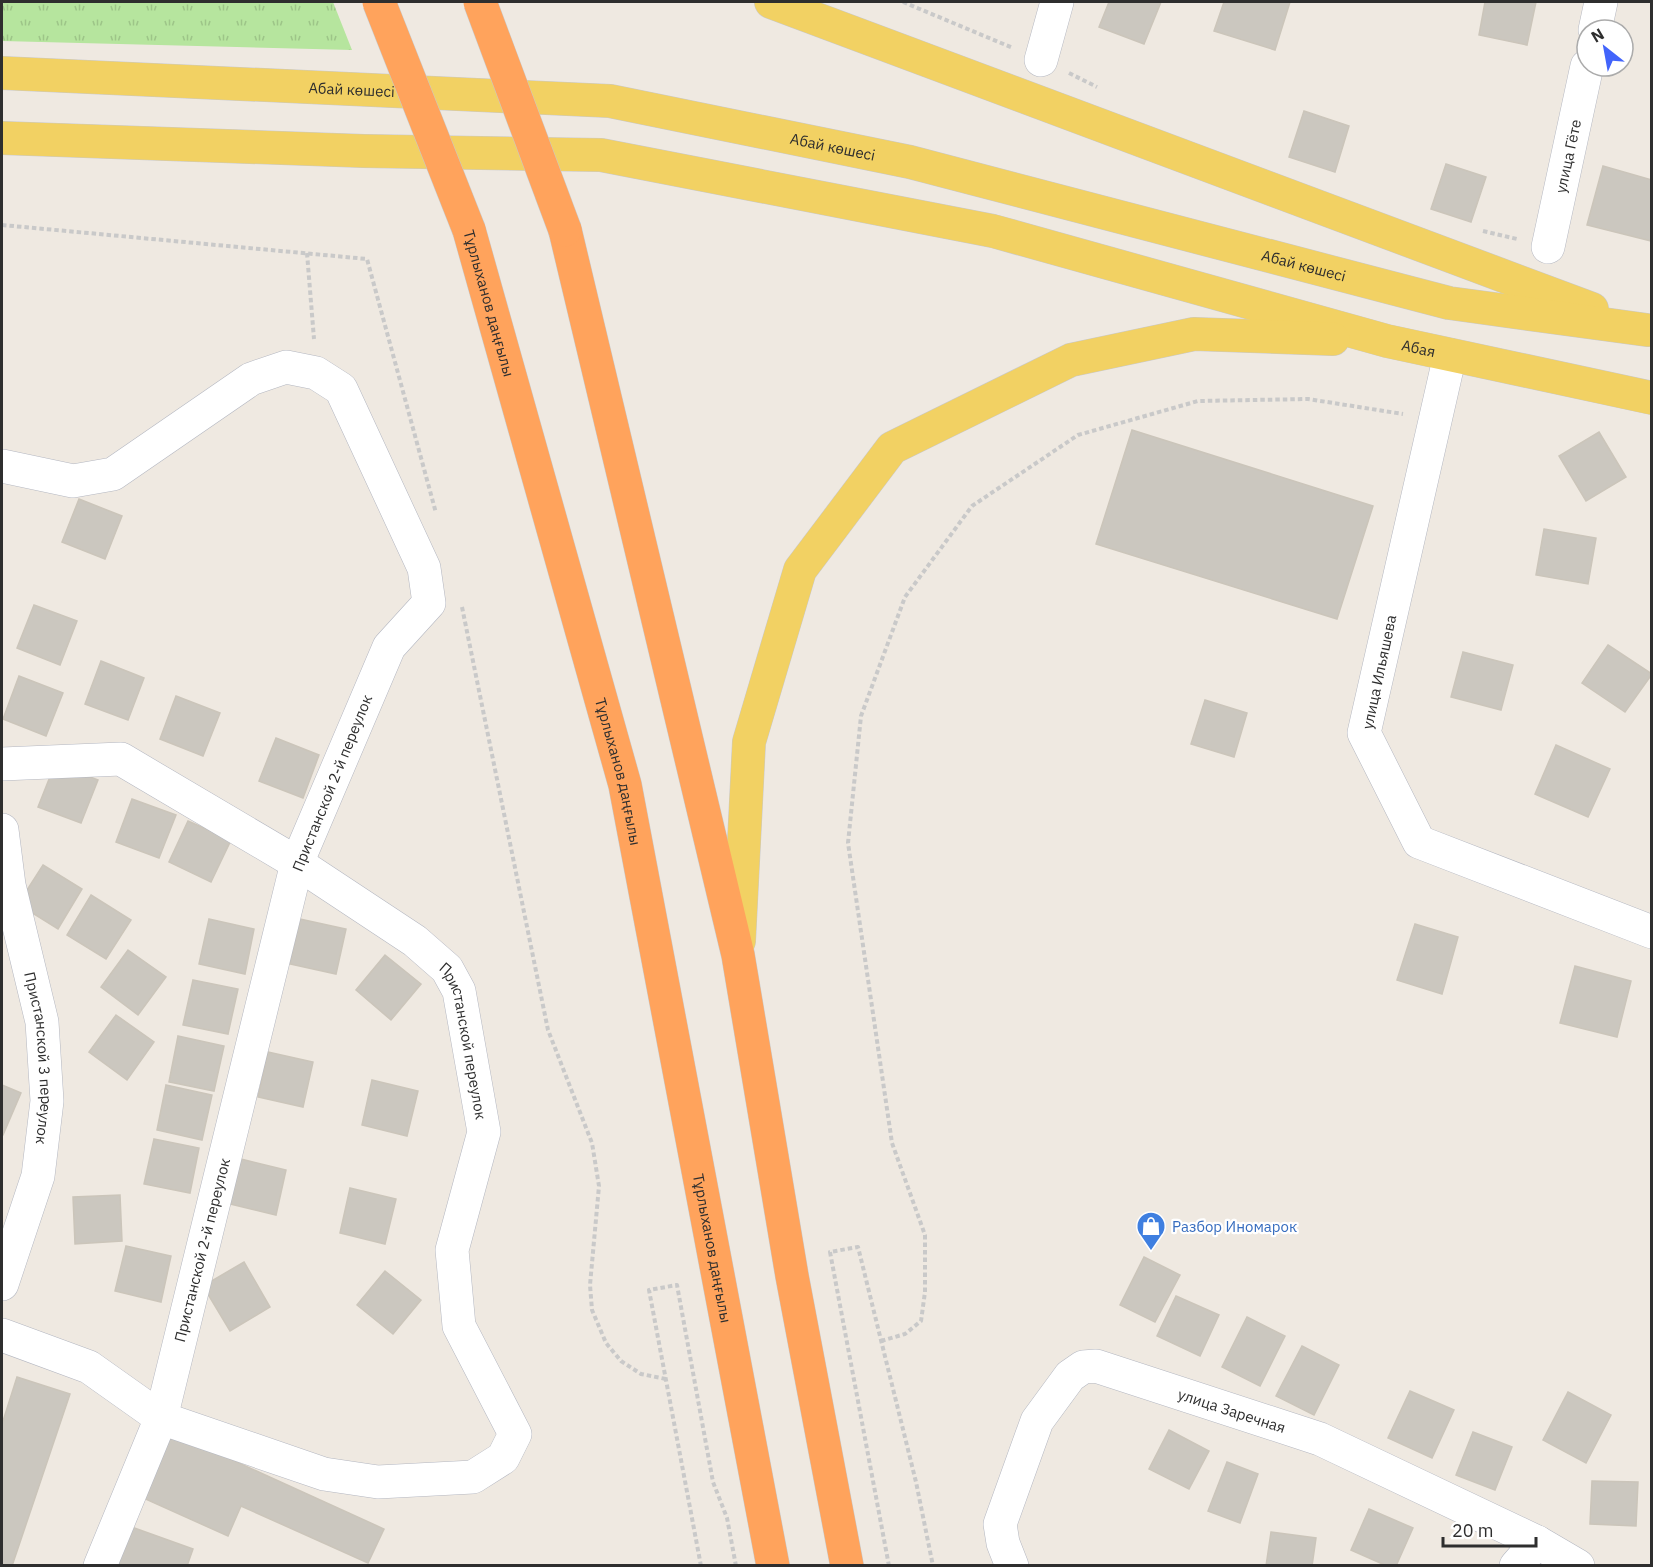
<svg xmlns="http://www.w3.org/2000/svg" width="1653" height="1567" font-family="'IBM Plex Sans',sans-serif">
<style>
.grass{fill:url(#grass-tufts)}
.building{fill:#cbc7bf;stroke:#cbc5ba;stroke-width:1.5}
.lines{fill:none;stroke-linecap:round;stroke-linejoin:round}
.minor-casing{stroke:#b4b7c1;stroke-width:34}
.major-casing{stroke:#c9c9c9;stroke-width:34}
.highway-casing{stroke:#c9c9c9;stroke-width:34}
.path{stroke:#c9c9c9;stroke-width:4;stroke-dasharray:4.5 3;stroke-linecap:butt}
.minor{stroke:#fff;stroke-width:33}
.major{stroke:#f2d163;stroke-width:33}
.highway{stroke:#ffa35c;stroke-width:33}
.highway-bridge-casing{stroke:#c9c9c9;stroke-width:34;stroke-linecap:butt}
.highway-bridge{stroke:#ffa35c;stroke-width:33}
.labels{text-anchor:middle;dominant-baseline:central;stroke-width:4.5;stroke-linejoin:round;paint-order:stroke}
.street-label{font-size:15px;fill:#2e2e2e;stroke:#fff}
.shop-label{font-size:15px;fill:#366cbe;stroke:#fff;text-anchor:start}
</style>
<defs>
<pattern id="grass-tufts" width="24" height="20" patternUnits="userSpaceOnUse" patternTransform="scale(1.5)"><rect width="24" height="20" fill="#b6e59e"/><path d="M3 7l-1-3M5 7V3M7 7l1-3M15 17l-1-3M17 17v-4M19 17l1-3" fill="none" stroke="#9dc588"/></pattern>
</defs>
<rect width="100%" height="100%" fill="#efe9e1"/>
<polygon class="grass" points="2,2 333,2 352,50 2,41"/>
<g class="building">
<polygon points="1109,2 1161,2 1144,44 1099,27"/>
<polygon points="1224,2 1290,2 1275,50 1214,31"/>
<polygon points="1485,2 1536,2 1527,45 1479,35"/>
<polygon points="1304,111 1349,126 1335,172 1289,157"/>
<polygon points="1446,164 1486,177 1471,222 1431,209"/>
<polygon points="1603,166 1652,180 1651,241 1587,225"/>
<polygon points="1132,430 1373,506 1337,619 1096,544"/>
<polygon points="1599,432 1626,477 1586,501 1559,456"/>
<polygon points="79,499 122,516 105,559 62,542"/>
<polygon points="1544,529 1596,538 1588,584 1536,575"/>
<polygon points="34,605 77,621 60,665 17,648"/>
<polygon points="1608,645 1652,674 1625,712 1582,683"/>
<polygon points="1463,652 1513,665 1501,710 1451,697"/>
<polygon points="101,661 144,678 128,720 85,704"/>
<polygon points="19,676 63,693 46,736 3,719"/>
<polygon points="176,696 220,713 203,756 160,739"/>
<polygon points="1205,700 1247,713 1234,757 1191,744"/>
<polygon points="276,738 319,755 303,798 259,781"/>
<polygon points="1556,745 1610,769 1588,817 1535,794"/>
<polygon points="55,764 98,780 81,823 38,807"/>
<polygon points="132,799 176,815 159,858 116,842"/>
<polygon points="188,821 231,840 211,882 169,862"/>
<polygon points="43,865 82,889 58,929 18,904"/>
<polygon points="91,895 131,920 106,959 67,935"/>
<polygon points="209,919 254,929 245,974 199,964"/>
<polygon points="300,919 346,929 336,974 290,964"/>
<polygon points="1415,924 1458,937 1442,994 1397,980"/>
<polygon points="128,950 166,977 138,1015 101,987"/>
<polygon points="385,955 421,984 391,1020 356,990"/>
<polygon points="1575,966 1631,981 1617,1037 1560,1023"/>
<polygon points="193,980 238,989 228,1034 183,1025"/>
<polygon points="116,1015 154,1042 127,1080 89,1052"/>
<polygon points="178,1036 224,1046 214,1091 169,1082"/>
<polygon points="268,1052 313,1062 303,1107 258,1097"/>
<polygon points="372,1080 418,1091 407,1136 362,1125"/>
<polygon points="2,1085 21,1093 3,1135 2,1135"/>
<polygon points="166,1085 212,1095 202,1140 157,1130"/>
<polygon points="154,1139 199,1148 190,1193 144,1184"/>
<polygon points="241,1159 286,1170 276,1215 230,1204"/>
<polygon points="350,1188 396,1199 385,1244 340,1233"/>
<polygon points="120,1195 122,1241 75,1244 73,1197"/>
<polygon points="126,1246 171,1256 161,1302 115,1291"/>
<polygon points="1144,1257 1180,1275 1155,1322 1120,1305"/>
<polygon points="244,1262 270,1307 230,1331 203,1286"/>
<polygon points="385,1271 421,1300 393,1334 357,1305"/>
<polygon points="1176,1296 1219,1315 1200,1356 1157,1336"/>
<polygon points="1247,1317 1285,1336 1260,1386 1222,1367"/>
<polygon points="1302,1346 1339,1365 1314,1415 1276,1396"/>
<polygon points="17,1377 70,1394 12,1566 2,1566 2,1424"/>
<polygon points="1410,1391 1454,1410 1432,1458 1388,1438"/>
<polygon points="1568,1392 1611,1415 1586,1463 1543,1440"/>
<polygon points="162,1428 384,1529 368,1563 241,1506 228,1536 132,1493"/>
<polygon points="1169,1430 1209,1451 1189,1489 1149,1469"/>
<polygon points="1473,1432 1512,1447 1495,1490 1456,1475"/>
<polygon points="1227,1462 1258,1474 1240,1523 1208,1511"/>
<polygon points="1592,1481 1638,1482 1636,1526 1590,1524"/>
<polygon points="1369,1509 1413,1528 1396,1566 1387,1566 1351,1550"/>
<polygon points="126,1525 193,1549 187,1566 112,1566"/>
<polygon points="1271,1532 1316,1538 1312,1566 1266,1566"/>
</g>
<g class="lines">
<g class="minor-casing">
<g id="minor">
<polyline points="1595,30 1601,2"/>
<polyline points="1041,60 1057,2"/>
<path id="s1" d="M1548 247 1587 66"/>
<polyline points="1450,355 1364,733 1419,842 1652,932"/>
<polyline points="2,466 73,481 113,474 251,379 286,367 316,373 341,389 424,568 429,603 389,647 297,863 161,1418 100,1566"/>
<path id="s2" d="M2 764 121 759 297 863 415 941 447 969 459 991 484 1132 452 1250 459 1326 515 1434 503 1458 473 1477 378 1482 324 1474 161 1418 89 1367 2 1335"/>
<path id="s3" d="M2 830 9 885 42 1022 47 1101 38 1176 2 1284"/>
<path id="s4" d="M1012 1566 1003 1543 1000 1524 1037 1421 1070 1376 1083 1367 1096 1366 1320 1439 1537 1542 1578 1566"/>
<polyline points="1516,1566 1537,1542"/>
</g>
</g>
<g class="major-casing">
<g id="major">
<polyline points="771,2 1592,309"/>
<path id="s5" d="M2 73 610 101 910 162 1449 303 1647 330"/>
<path id="s6" d="M2 138 364 151 601 155 993 231 1387 341 1652 398"/>
<polyline points="739,941 749,742 800,570 892,448 1071,360 1194,334 1333,339"/>
</g>
</g>
<g class="highway-casing">
<g id="highway">
<path id="s7" d="M469 230 625 785 773 1566"/>
<polyline points="565,230 738,955 792,1276 847,1566"/>
</g>
</g>
<g class="path">
<polyline points="903,2 1013,48"/>
<polyline points="1069,73 1097,87"/>
<polyline points="2,225 367,259 436,513"/>
<polyline points="1483,231 1517,239"/>
<polyline points="307,253 314,339"/>
<polyline points="462,607 548,1030 592,1143 599,1186 590,1285 592,1310 606,1343 621,1361 641,1374 666,1379"/>
<polyline points="881,1341 905,1334 921,1321 925,1292 925,1235 892,1143 848,843 861,716 905,597 972,506 1078,435 1198,401 1308,399 1403,414"/>
<polyline points="701,1566 649,1290 677,1285 713,1482 727,1518 736,1566"/>
<polyline points="889,1566 830,1252 858,1247 916,1482 933,1566"/>
</g>
<use href="#minor" class="minor"/>
<use href="#major" class="major"/>
<use href="#highway" class="highway"/>
<g class="highway-bridge-casing">
<g id="highway-bridge">
<polyline points="379,2 469,230"/>
<polyline points="480,2 565,230"/>
</g>
</g>
<use href="#highway-bridge" class="highway-bridge"/>
</g>
<defs>
<g id="shop-pin" transform="scale(1.5)"><path d="M0 17L-7.5 6A9.5 9.5 0 1 1 7.5 6Z" fill="#3f7fe0" stroke="#fff"/><path d="M-5-2.5h2.3a2.7 3.5 0 0 1 5.4 0H5L5.5 6h-11ZM-1.5-2.5h3a1.5 2.3 0 0 0-3 0Z" fill="#fff"/></g>
</defs>
<g fill-rule="evenodd">
<use href="#shop-pin" x="1151" y="1226"/>
</g>
<g class="labels">
<g class="street-label">
<text stroke="none"><textPath href="#s5" startOffset="350">Абай көшесі</textPath></text>
<text stroke="none"><textPath href="#s5" startOffset="836">Абай көшесі</textPath></text>
<text stroke="none"><textPath href="#s1" startOffset="93">улица Гёте</textPath></text>
<text stroke="none"><textPath href="#s5" startOffset="1322">Абай көшесі</textPath></text>
<text stroke="none"><textPath href="#s7" startOffset="76">Тұрлыханов даңғылы</textPath></text>
<text stroke="none"><textPath href="#s6" startOffset="1440">Абая</textPath></text>
<text transform="translate(1379 672) rotate(-78)">улица Ильяшева</text>
<text stroke="none"><textPath href="#s7" startOffset="562">Тұрлыханов даңғылы</textPath></text>
<text transform="translate(332 783) rotate(-68)">Пристанской 2-й переулок</text>
<text stroke="none"><textPath href="#s2" startOffset="582">Пристанской переулок</textPath></text>
<text stroke="none"><textPath href="#s3" startOffset="232">Пристанской 3 переулок</textPath></text>
<text stroke="none"><textPath href="#s7" startOffset="1048">Тұрлыханов даңғылы</textPath></text>
<text transform="translate(202 1250) rotate(-76)">Пристанской 2-й переулок</text>
<text stroke="none"><textPath href="#s4" startOffset="381">улица Заречная</textPath></text>
</g>
<g class="shop-label">
<text x="1172" y="1226">Разбор Иномарок</text>
</g>
</g>
<rect width="1653" height="1567" fill="none" stroke="#2e2e2e" stroke-width="6"/>
<g transform="translate(1605 48) rotate(329)"><circle r="28" fill="#ffffff" stroke="#ababab" stroke-width="1.5"/>
<path d="M0-4.5L10 22L0 15L-10 22Z" fill="#4264fb"/>
<text y="-9" font-size="16" font-weight="bold" text-anchor="middle" fill="#2e2e2e">N</text>
</g>
<path d="M1443 1537v9h93v-9" fill="none" stroke="#2e2e2e" stroke-width="3"/>
<text x="1452" y="1537" font-size="18" fill="#2e2e2e" stroke="#ffffff" stroke-width="4.5" paint-order="stroke">20 m</text>
</svg>
